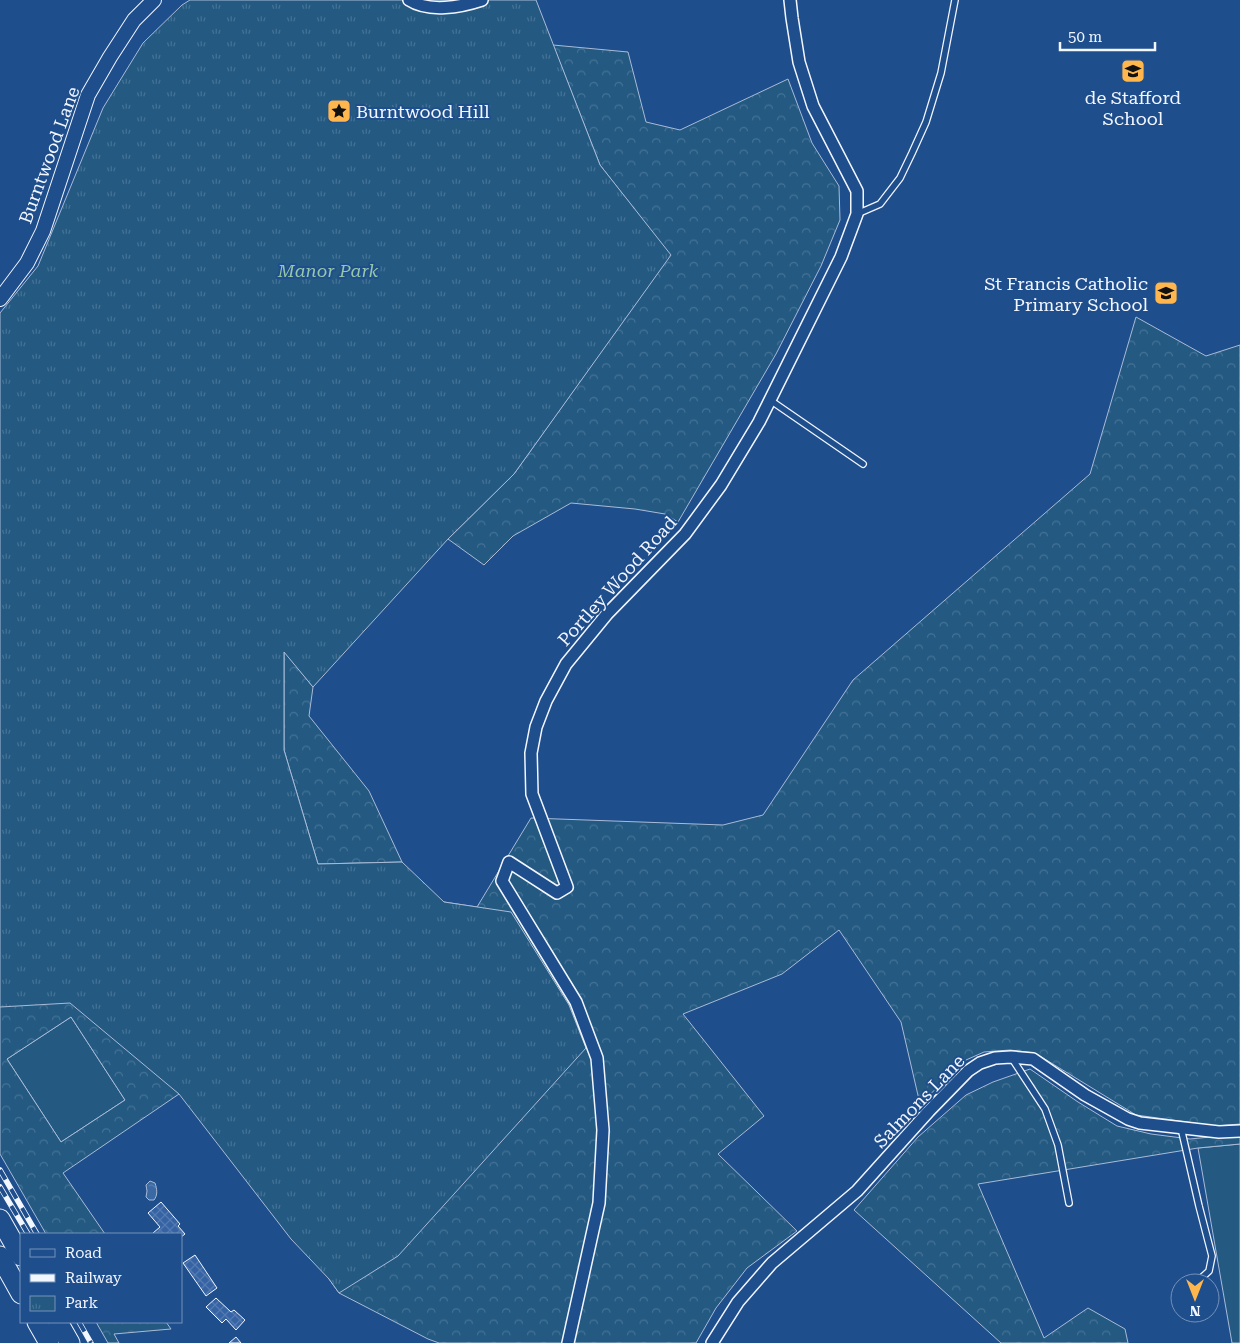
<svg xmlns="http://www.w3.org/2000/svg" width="1240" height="1343" font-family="'Roboto Serif',serif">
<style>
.grass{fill:#245a82;stroke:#a8bbd7}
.forest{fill:url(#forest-crowns);stroke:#a8bbd7;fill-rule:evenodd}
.park{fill:url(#park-tufts);stroke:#a8bbd7}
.water{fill:url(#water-ripples);stroke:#a8bbd7}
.building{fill:url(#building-cross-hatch);stroke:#f2f6ff}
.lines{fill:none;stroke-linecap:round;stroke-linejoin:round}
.service-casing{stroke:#f2f6ff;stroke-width:8}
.minor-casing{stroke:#f2f6ff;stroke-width:14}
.tertiary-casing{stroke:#f2f6ff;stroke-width:16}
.trunk-casing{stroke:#f2f6ff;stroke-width:21}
.service{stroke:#1f4e8c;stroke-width:5.5}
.minor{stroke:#1f4e8c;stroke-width:11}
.tertiary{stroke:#1f4e8c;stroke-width:14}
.trunk{stroke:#1f4e8c;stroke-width:19}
.rail-casing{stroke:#f2f6ff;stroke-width:5.5}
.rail{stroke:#1f4e8c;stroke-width:4;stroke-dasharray:11;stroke-linecap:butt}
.labels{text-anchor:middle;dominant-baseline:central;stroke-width:4;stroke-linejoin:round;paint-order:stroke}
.poi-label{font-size:18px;fill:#f2f6ff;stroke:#1f4e8c}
.street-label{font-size:18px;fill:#f2f6ff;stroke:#1f4e8c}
.park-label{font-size:18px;font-style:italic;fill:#97c8a6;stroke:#1f4e8c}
</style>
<defs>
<pattern id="forest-crowns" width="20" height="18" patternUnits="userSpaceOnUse" patternTransform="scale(1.25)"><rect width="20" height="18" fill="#245a82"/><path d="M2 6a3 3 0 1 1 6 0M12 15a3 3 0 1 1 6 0" fill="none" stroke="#447295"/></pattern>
<pattern id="park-tufts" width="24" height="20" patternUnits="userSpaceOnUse" patternTransform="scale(1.25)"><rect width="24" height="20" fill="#245a82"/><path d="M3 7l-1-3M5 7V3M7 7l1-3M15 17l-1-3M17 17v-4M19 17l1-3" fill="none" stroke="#447295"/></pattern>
<pattern id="water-ripples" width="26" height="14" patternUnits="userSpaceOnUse" patternTransform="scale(1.25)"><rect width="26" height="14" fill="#3b69a3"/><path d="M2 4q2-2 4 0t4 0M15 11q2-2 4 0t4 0" fill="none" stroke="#587fb1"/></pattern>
<pattern id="building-cross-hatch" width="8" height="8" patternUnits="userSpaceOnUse" patternTransform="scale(1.25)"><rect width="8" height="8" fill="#3563a3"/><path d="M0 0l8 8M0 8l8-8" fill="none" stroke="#537ab1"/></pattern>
</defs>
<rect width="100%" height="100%" fill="#1f4e8c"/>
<g class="grass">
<polygon points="71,1017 125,1100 61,1142 7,1059"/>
<polygon points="1240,1144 1240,1343 1232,1343 1198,1148"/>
</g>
<g class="forest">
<polygon points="553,45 628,52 646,122 680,130 788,79 812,143 839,186 840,220 821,266 776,354 678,522 665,514 635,509 571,503 513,536 484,565 448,539 514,474 670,255 600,165"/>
<polygon points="1136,317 1206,356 1240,345 1240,1124 1216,1126 1136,1115 1035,1053 1010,1050 984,1052 966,1060 920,1104 901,1022 839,930 782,974 683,1014 764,1116 718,1154 797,1231 747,1268 716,1308 696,1343 439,1343 428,1339 339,1293 329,1279 444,902 477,907 531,818 723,825 763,815 853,680 1090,474"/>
<polygon points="284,651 313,687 309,716 369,791 402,862 318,864 284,750"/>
<path d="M0 894 179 1094 63 1173 105 1234H46L0 1154ZM71 1017 125 1100 61 1142 7 1059Z"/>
<polygon points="1030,1069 1078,1102 1117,1126 1151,1134 1190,1139 1240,1134 1240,1144 1198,1148 978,1184 1044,1338 1088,1308 1125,1329 1128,1343 1001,1343 854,1210 918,1137 966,1095 993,1082"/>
<polygon points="96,1322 166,1322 171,1329 114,1334 119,1343 108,1343"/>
</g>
<polygon class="park" points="190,0 536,0 600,165 671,255 514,474 448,539 313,687 284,652 284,750 318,864 402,862 444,902 511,912 569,1005 586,1048 398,1256 339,1293 329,1279 291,1239 179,1094 70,1003 0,1007 0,313 38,266 103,108 143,43 182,5"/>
<path class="water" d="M150 1181 155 1183C157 1189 158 1195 154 1200H149L146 1197 147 1191 146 1185Z"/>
<g class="building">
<polygon points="161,1202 180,1224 178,1226 185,1234 181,1237 181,1234 154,1234 153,1233 160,1227 148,1213"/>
<polygon points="195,1255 217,1288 206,1296 183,1263"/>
<polygon points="216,1298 231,1312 234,1310 245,1320 236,1330 226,1319 222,1323 206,1307"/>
<polygon points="236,1337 241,1343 229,1343"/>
</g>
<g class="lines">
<g class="service-casing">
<g id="service">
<polyline points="857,214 880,204 900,178 912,153 926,122 941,73 955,0"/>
<polyline points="770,400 863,464"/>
<polyline points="1011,1057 1045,1109 1058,1145 1069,1203"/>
<polyline points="1181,1128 1199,1206 1212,1256 1209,1271 1198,1281"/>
</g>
</g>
<g class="minor-casing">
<g id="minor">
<path d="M409 0C429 13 461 7 482 0"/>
<polyline points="568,1343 599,1203 603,1130 597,1058 576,1002 502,881 509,862 557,893 567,887 532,794 531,753 536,727 546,701 566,664 607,614 685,534 721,485 759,422 770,400 841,257 857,214 857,191 813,106 799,62 792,18 790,0"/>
<polyline points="712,1343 738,1302 772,1263 857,1191 929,1111 968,1071 980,1063 995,1058 1011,1057 1033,1059 1085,1095 1128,1119 1140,1123 1219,1132 1240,1131"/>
</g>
</g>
<g class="tertiary-casing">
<polyline id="tertiary" points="0,299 27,263 43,231 88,95 110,57 134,20 154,0"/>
</g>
<g class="trunk-casing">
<g id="trunk">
<polyline points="0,1219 21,1256"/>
<polyline points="0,1256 21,1294"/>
<polyline points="37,1322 49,1343"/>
<polyline points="58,1322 70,1343"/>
</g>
</g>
<use href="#service" class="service"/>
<use href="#minor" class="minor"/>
<use href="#tertiary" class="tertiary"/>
<use href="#trunk" class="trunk"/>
<g class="rail-casing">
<g id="rail">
<polyline points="0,1170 37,1234"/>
<polyline points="0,1187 28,1234"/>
<polyline points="79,1322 91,1343"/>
</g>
</g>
<use href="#rail" class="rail"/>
</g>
<defs>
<g id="school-square" transform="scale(1.25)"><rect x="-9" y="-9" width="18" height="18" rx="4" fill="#ffb74d" stroke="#1f4e8c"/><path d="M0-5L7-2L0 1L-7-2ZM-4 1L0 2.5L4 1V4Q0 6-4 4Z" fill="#111"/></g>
<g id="sight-square" transform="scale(1.25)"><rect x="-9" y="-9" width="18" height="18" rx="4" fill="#ffb74d" stroke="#1f4e8c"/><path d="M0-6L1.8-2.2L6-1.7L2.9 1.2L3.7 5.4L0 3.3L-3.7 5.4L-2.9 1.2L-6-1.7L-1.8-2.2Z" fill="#111"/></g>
</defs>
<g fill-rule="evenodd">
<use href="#school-square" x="1133" y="71"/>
<use href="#sight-square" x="339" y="111"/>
<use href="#school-square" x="1166" y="293"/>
</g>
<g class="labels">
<g class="poi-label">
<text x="1133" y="97">de Stafford<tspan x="1133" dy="21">School</tspan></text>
<text x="356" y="111" text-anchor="start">Burntwood Hill</text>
<text x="1148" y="283" text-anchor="end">St Francis Catholic<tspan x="1148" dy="21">Primary School</tspan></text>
</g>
<g class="street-label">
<text transform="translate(49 155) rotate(-70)">Burntwood Lane</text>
<text transform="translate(617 581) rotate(-48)">Portley Wood Road</text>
<text transform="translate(919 1101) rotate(-46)">Salmons Lane</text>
</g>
<g class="park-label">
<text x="328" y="270">Manor Park</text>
</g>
</g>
<rect x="20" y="1233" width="162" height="90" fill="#1f4e8c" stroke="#7391ba"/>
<rect x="30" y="1249" width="25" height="8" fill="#1f4e8c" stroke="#7391ba"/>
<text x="65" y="1258" font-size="15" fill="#f2f6ff">Road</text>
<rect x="30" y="1274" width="25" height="8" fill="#f2f6ff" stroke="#7391ba"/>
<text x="65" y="1283" font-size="15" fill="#f2f6ff">Railway</text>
<rect x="30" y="1296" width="25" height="15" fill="url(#park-tufts)" stroke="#7391ba"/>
<text x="65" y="1308" font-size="15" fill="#f2f6ff">Park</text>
<g transform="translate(1195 1298) rotate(180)"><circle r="24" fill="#1f4e8c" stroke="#7391ba"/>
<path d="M0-4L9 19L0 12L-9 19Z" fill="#ffb74d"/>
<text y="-8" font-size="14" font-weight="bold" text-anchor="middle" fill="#f2f6ff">N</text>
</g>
<path d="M1060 42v8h95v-8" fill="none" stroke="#f2f6ff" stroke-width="2.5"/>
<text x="1068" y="42" font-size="15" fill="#f2f6ff" stroke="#1f4e8c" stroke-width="4" paint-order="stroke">50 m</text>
</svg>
